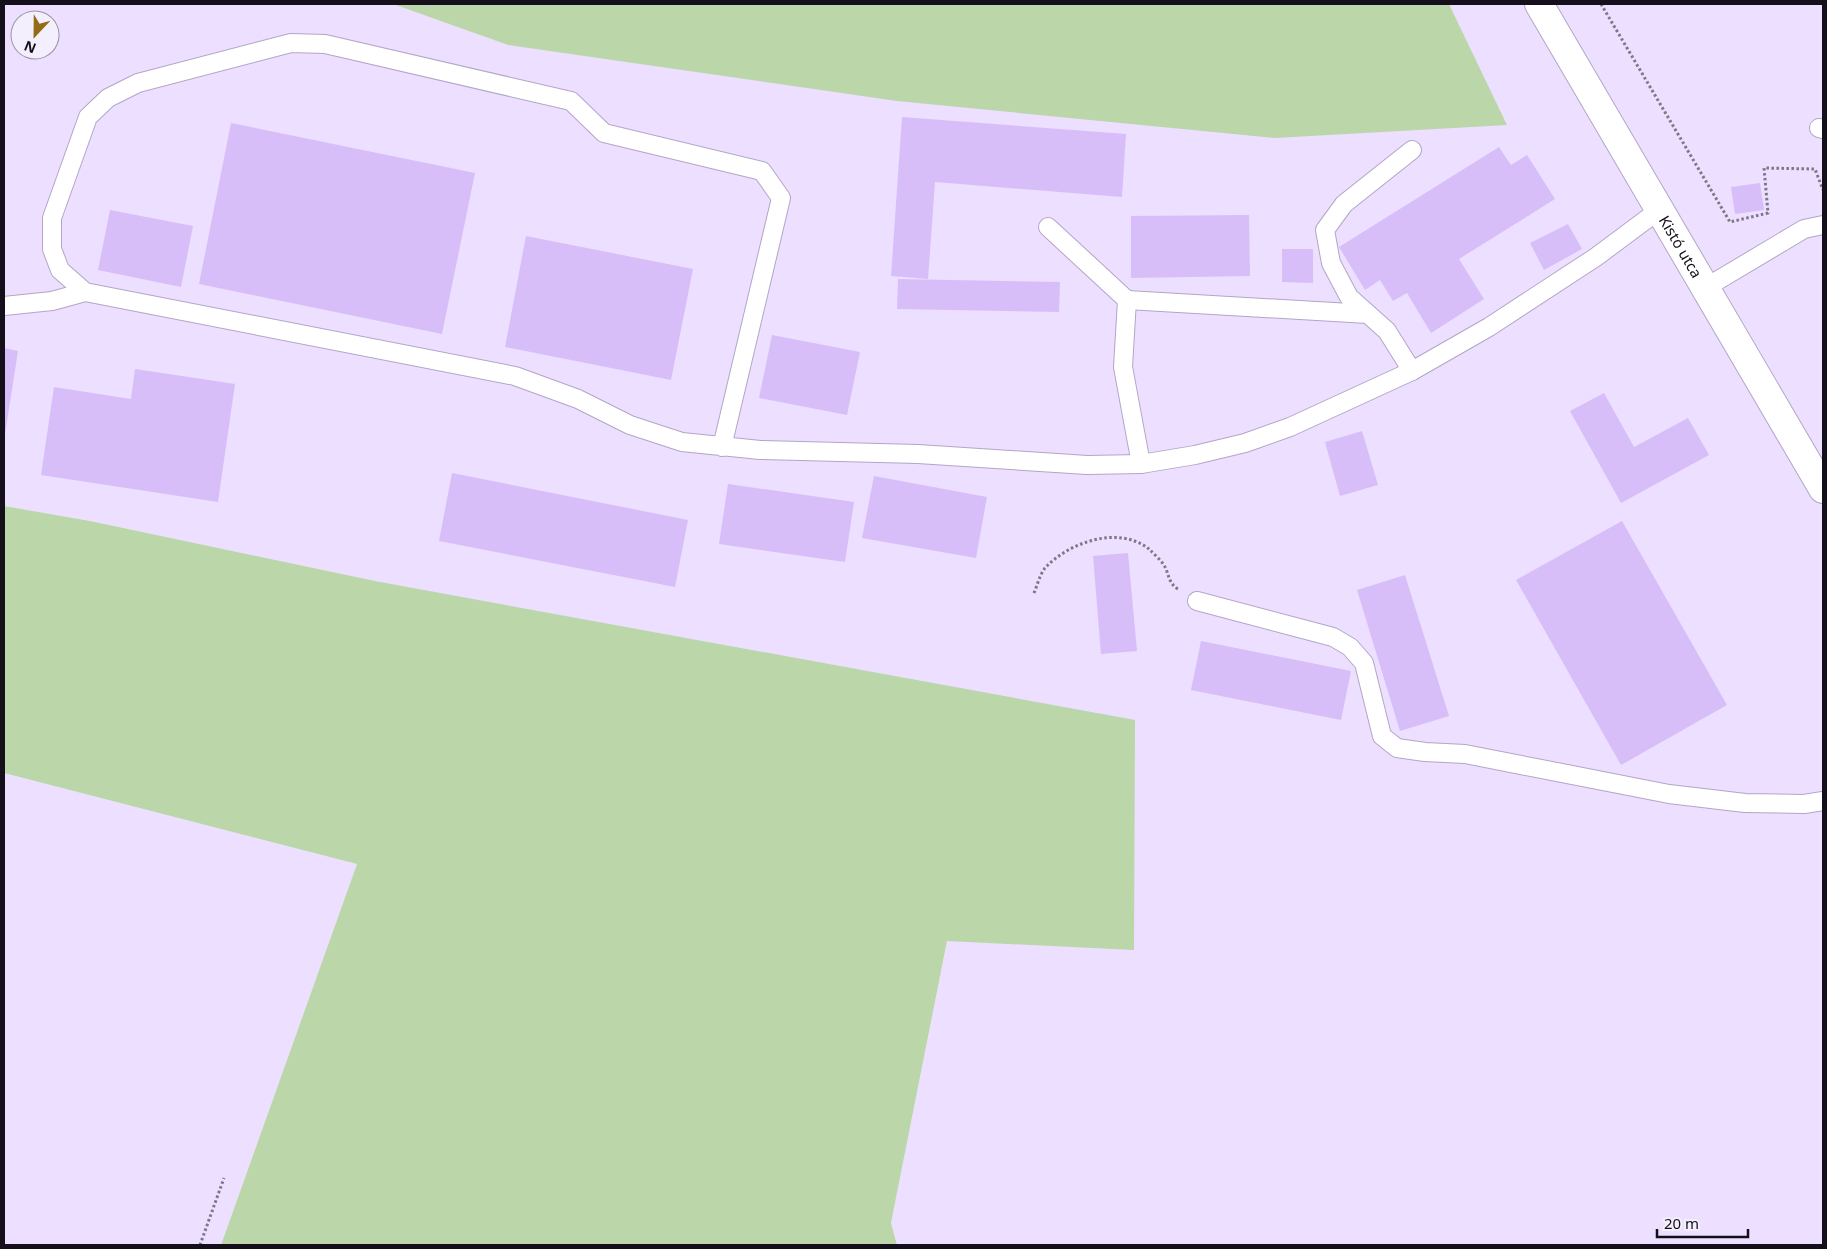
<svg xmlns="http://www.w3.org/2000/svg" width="1827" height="1249" font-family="'Noto Sans',sans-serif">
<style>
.built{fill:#ecdfff;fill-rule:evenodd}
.green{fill:#bbd6a9}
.building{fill:#d8bef9}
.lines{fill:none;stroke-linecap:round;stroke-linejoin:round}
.service-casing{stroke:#b3a6c5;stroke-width:20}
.tertiary-casing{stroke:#b3a6c5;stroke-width:30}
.path{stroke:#7d7884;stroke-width:3;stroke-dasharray:2.5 2.5;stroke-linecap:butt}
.service{stroke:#fff;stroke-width:18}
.tertiary{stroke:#fff;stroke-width:28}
.labels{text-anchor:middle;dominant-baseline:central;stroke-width:4;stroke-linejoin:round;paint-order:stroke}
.street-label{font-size:15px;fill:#140f1a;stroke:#f4effc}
</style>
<rect width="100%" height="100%" fill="#f4effc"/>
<g class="built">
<path d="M4 4H393L508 45 1507 125 1449 4H1823V1245H897L891 1223 947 941 380 582 90 521 4 506ZM20 20H50V50H20Z"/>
<polygon points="4,773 357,864 221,1245 4,1245"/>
</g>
<g class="green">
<polygon points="393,4 1449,4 1507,125 1275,138 897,101 508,45"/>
<polygon points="4,506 90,521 380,582 1135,720 1134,950 947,941 891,1223 897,1245 221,1245 357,864 4,773"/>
</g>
<g class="building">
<polygon points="902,117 1126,134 1122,197 935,182 928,279 891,276"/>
<polygon points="231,123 475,173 442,334 199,284"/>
<polygon points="1499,147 1511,165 1527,155 1555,199 1459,259 1484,299 1431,333 1407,293 1393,301 1380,280 1365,290 1339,247"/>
<polygon points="1760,183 1764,210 1735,214 1731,187"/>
<polygon points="110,210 193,226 181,287 98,270"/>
<polygon points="1249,215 1250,276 1131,278 1131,216"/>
<polygon points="1568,224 1582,249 1544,270 1530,243"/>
<polygon points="526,236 693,269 671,380 505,347"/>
<polygon points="1282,249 1313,249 1313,283 1282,282"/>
<polygon points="898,279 1060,282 1059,312 897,309"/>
<polygon points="772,335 860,352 847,415 759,398"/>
<polygon points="4,348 18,351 5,434 4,433"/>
<polygon points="135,369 235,384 218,502 41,475 54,387 131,399"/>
<polygon points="1604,393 1634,447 1688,418 1709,455 1621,503 1570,411"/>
<polygon points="1362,431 1378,485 1340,496 1325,442"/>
<polygon points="452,473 688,520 675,587 439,541"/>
<polygon points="874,476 987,497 976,558 862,538"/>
<polygon points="728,484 854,502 845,562 719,544"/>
<polygon points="1622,521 1727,705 1621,765 1516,580"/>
<polygon points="1128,553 1137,651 1101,654 1093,556"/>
<polygon points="1405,575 1449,716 1400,731 1357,590"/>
<polygon points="1201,641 1351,671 1341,720 1191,690"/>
</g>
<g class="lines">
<g class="service-casing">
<g id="service">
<polyline points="1819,128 1823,129"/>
<polyline points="1048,227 1127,300 1123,367 1141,464"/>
<polyline points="1705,288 1804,229 1823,225"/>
<polyline points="1127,300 1368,314"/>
<polyline points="4,306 52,301 85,292"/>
<polyline points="1412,371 1387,331 1349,297 1331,263 1325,230 1344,204 1412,150"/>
<polyline points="722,447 781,198 762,171 604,133 571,101 325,44 291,43 138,83 108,98 88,117 52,218 52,249 60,270 85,292 515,376 578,399 630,425 682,442 760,450 918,454 1087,465 1141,464 1195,455 1245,443 1290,427 1412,371 1489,327 1596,257 1659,210"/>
<polyline points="1197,601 1333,637 1350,647 1364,663 1382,736 1397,748 1425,752 1465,754 1669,794 1745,803 1804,804 1823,801"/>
</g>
</g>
<g class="tertiary-casing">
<g id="tertiary">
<path id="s1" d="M1539 4 1823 489"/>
</g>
</g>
<g class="path">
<polyline points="1601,4 1730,222 1768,213 1764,168 1815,169 1823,190"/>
<path d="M1034 593C1037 586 1040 574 1045 568 1069 542 1119 525 1149 549 1154 554 1162 561 1165 567 1169 575 1169 584 1178 589"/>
<polyline points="200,1245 224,1178"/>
</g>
<use href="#service" class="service"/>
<use href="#tertiary" class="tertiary"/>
</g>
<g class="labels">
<g class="street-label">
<text stroke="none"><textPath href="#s1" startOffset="281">Kistó utca</textPath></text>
</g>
</g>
<rect width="1827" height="1249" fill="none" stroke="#140f1a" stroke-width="10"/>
<g transform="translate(35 35) rotate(202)"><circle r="24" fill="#f4effc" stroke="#9a95a2"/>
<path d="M0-4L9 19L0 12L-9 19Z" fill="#936d16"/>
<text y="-8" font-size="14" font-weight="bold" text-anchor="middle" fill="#140f1a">N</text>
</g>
<path d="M1657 1229v8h91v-8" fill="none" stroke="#140f1a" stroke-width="2.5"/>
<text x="1664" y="1229" font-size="15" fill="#140f1a" stroke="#f4effc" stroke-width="4" paint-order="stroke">20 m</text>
</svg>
